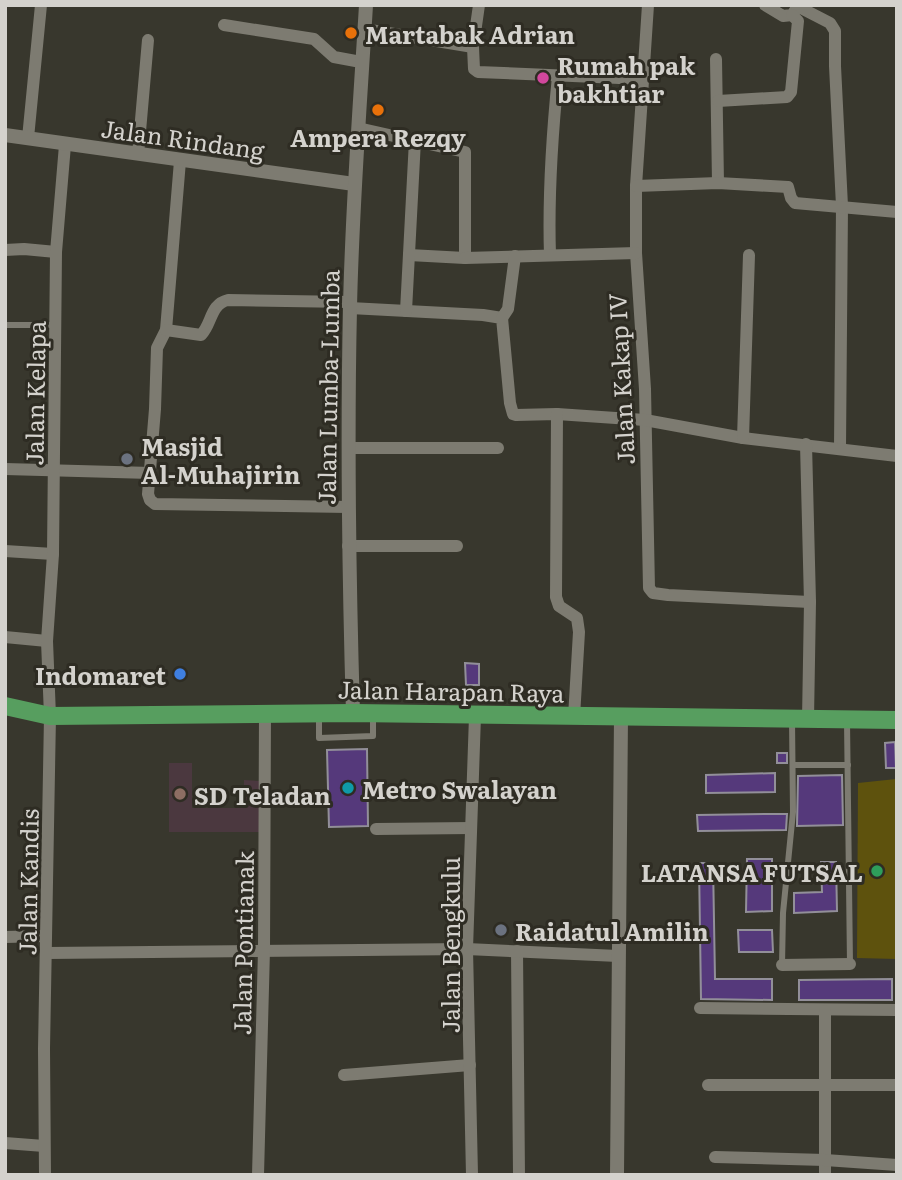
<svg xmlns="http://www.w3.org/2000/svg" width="902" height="1180" font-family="Literata,serif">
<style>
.education{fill:#4b383f}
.green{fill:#5e520d}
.building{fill:#55397b;stroke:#928f99;stroke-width:2}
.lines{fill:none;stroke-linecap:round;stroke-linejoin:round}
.service{stroke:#7d7b71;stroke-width:6}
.minor{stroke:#7d7b71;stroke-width:12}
.tertiary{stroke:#7d7b71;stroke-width:14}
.primary{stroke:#579e5f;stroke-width:18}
.food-dot{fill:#e8710a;stroke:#2e2c23;stroke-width:2.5}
.hotel-dot{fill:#d1479c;stroke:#2e2c23;stroke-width:2.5}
.worship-dot{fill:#6b7280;stroke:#2e2c23;stroke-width:2.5}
.shop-dot{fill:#3f7fe0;stroke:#2e2c23;stroke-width:2.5}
.culture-dot{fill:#0f9aa8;stroke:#2e2c23;stroke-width:2.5}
.education-dot{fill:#8d6e63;stroke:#2e2c23;stroke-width:2.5}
.leisure-dot{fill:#2e9e5b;stroke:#2e2c23;stroke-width:2.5}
.labels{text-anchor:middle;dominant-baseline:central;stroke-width:6;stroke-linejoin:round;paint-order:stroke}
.poi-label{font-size:24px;font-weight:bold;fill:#d4d2cd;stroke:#2e2c23;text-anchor:start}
.street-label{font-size:24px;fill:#d4d2cd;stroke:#2e2c23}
</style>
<rect width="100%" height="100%" fill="#38372d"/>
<polygon class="education" points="169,763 192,763 192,808 244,808 244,780 260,781 260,832 169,832"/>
<polygon class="green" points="896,779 897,959 857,958 858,783"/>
<g class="building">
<polygon points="465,663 479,664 479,685 466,685"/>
<polygon points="895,742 896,768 886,768 885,743"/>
<polygon points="367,749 368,826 329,827 327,750"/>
<rect x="777" y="753" width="10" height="10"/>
<polygon points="775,773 775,792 706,793 706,775"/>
<polygon points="842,775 843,825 797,826 798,776"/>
<polygon points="764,814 787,814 786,830 698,831 697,815"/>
<polygon points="747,859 772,859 772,911 746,912"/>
<polygon points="821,862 836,862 837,911 794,913 794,893 822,892"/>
<polygon points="699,863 713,863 715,979 772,979 772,1000 701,999"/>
<polygon points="738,930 772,930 773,952 739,952"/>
<polygon points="892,979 892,1000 799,1000 799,980"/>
</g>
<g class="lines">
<g class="service">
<polyline points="5,325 55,325"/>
<polyline points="319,715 319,738 373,736 373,715"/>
<polyline points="847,721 850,964"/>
<polyline points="793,765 848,765"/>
<polyline points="782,965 783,913 793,812 792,720"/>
</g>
<g class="minor">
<polyline points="648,5 636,186 636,253 645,389 649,588 653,593 668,595 810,602"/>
<polyline points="765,5 783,16 792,15 796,9"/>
<polyline points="797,6 830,23 835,31 835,66 842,206 840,448"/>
<polyline points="224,25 314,39 334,57 361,62"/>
<polyline points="364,29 473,47 479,5"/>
<polyline points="473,47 474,69 478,72 643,79"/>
<polyline points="716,59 718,183"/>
<polyline points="718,101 787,97 791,92 798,21 792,15"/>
<polyline points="358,128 465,152 465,258 409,255"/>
<polyline points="28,138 41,5"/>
<polyline points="138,154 148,40"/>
<polyline points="180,161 166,330 157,348 155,409 148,494 150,500 155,504 348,507"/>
<polyline points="636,186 718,183 788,187 791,198 795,203 897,212"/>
<polyline points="5,250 24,249 56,252"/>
<path d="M550 255C548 195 552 136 558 76"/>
<polyline points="465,258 636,253"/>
<polyline points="350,308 483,315 502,318 510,403 513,414 516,415 557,414 645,420 743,438 897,456"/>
<polyline points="406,311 415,140"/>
<polyline points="502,318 508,309 515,256"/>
<path d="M166 330 201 335C212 324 210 304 228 300L350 302"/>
<polyline points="557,414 556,597 559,606 577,618 579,632 574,717"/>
<polyline points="743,438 749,255"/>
<polyline points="806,444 810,602 808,719"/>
<polyline points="348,448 498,448"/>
<polyline points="5,469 151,473"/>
<polyline points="348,546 457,546"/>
<polyline points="5,551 53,554"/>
<polyline points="5,637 47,641"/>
<polyline points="376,829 471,828"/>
<polyline points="5,937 46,936"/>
<polyline points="517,951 519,1175"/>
<polyline points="47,953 467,949 618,956"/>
<polyline points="782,965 850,964"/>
<polyline points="700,1008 897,1010"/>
<polyline points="825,1011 825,1175"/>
<polyline points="344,1075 470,1065"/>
<polyline points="708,1085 897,1085"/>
<polyline points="5,1143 44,1146"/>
<polyline points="715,1157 825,1160 897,1165"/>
<polyline points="45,1175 44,1049 50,716 47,641 53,554 56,252 65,145"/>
<polyline points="258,1175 264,950 265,712"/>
<polyline points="472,1175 467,949 475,716"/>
</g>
<g class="tertiary">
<polyline points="5,135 354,184"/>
<path d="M353 713C349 578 347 443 350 308 352 207 360 106 366 5"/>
<polyline points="617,1175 621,716"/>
</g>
<polyline class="primary" points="5,706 50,716 353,713 897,720"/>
</g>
<g class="food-dot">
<circle cx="351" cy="33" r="7"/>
<circle cx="378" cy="110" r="7"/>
</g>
<circle class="hotel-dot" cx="543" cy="78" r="7"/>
<g class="worship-dot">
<circle cx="127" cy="459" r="7"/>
<circle cx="501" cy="930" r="7"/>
</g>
<circle class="shop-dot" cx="180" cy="674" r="7"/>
<circle class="culture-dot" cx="348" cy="788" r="7"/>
<circle class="education-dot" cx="180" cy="794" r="7"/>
<circle class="leisure-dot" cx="877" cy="871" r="7"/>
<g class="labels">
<g class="poi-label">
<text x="365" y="33">Martabak Adrian</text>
<text x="557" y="64">Rumah pak<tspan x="557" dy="28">bakhtiar</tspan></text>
<text x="378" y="136" text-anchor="middle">Ampera Rezqy</text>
<text x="141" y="445">Masjid<tspan x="141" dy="28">Al-Muhajirin</tspan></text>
<text x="166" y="674" text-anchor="end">Indomaret</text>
<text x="362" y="788">Metro Swalayan</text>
<text x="194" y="794">SD Teladan</text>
<text x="863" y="871" text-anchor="end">LATANSA FUTSAL</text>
<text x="515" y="930">Raidatul Amilin</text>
</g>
<g class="street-label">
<text transform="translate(183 138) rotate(8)">Jalan Rindang</text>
<text transform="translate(620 379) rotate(-93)">Jalan Kakap IV</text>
<text transform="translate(327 387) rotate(-89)">Jalan Lumba-Lumba</text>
<text transform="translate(34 393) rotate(-89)">Jalan Kelapa</text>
<text transform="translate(451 690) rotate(1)">Jalan Harapan Raya</text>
<text transform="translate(27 882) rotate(-89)">Jalan Kandis</text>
<text transform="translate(242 943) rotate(-89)">Jalan Pontianak</text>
<text transform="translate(449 945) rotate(-90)">Jalan Bengkulu</text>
</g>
</g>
<rect width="902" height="1180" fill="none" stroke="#d4d2cd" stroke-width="14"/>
</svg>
